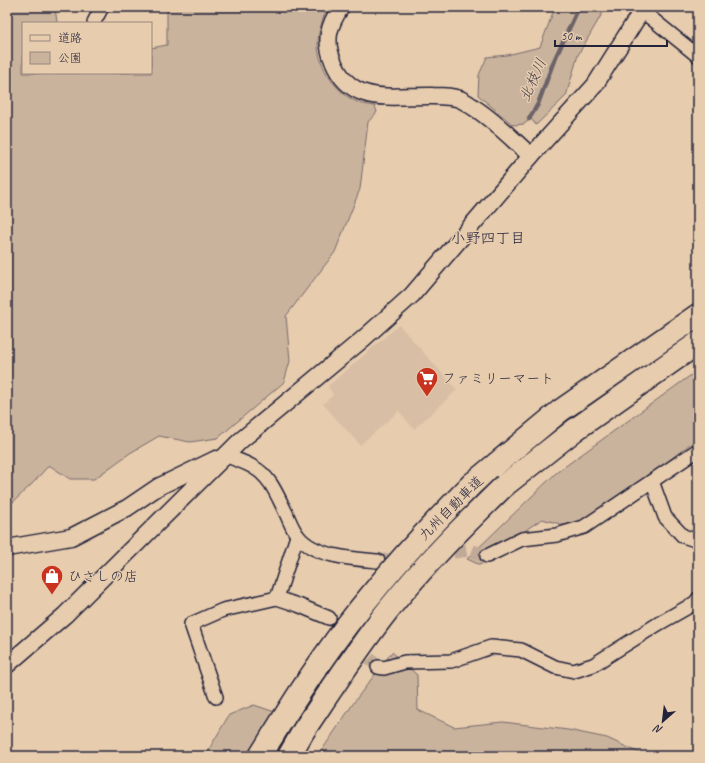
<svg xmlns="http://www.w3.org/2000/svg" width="705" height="763" font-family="Caveat,'Klee One',sans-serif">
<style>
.built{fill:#d8bea5}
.green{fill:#cab39d;stroke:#766a6c}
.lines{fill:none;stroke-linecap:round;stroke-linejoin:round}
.stream{stroke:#6c6367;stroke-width:4.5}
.minor-tunnel{stroke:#c0aa97;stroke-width:13;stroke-dasharray:13 6;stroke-linecap:butt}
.minor-casing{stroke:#22223b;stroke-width:16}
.tertiary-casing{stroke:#22223b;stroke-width:19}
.motorway-casing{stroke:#22223b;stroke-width:25}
.minor{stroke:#e7ccae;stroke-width:13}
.tertiary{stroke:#e7ccae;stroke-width:16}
.motorway{stroke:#e7ccae;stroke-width:22}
.motorway-bridge-casing{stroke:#22223b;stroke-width:25;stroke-linecap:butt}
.motorway-bridge{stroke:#e7ccae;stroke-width:22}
.labels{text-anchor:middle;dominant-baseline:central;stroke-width:3;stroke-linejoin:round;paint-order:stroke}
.poi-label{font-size:14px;fill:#22223b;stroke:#e7ccae;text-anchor:start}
.street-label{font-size:14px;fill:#22223b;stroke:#e7ccae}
.water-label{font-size:15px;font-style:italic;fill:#413d4d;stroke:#e7ccae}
.neighbourhood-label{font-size:15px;fill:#22223b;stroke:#e7ccae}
</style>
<rect width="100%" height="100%" fill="#e7ccae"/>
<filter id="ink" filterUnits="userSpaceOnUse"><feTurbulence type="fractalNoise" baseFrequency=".025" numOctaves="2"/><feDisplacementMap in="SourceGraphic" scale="8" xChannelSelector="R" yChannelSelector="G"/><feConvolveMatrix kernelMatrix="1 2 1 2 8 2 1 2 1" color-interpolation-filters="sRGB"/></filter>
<g filter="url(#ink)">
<polygon class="built" points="399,325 457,390 414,429 399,411 360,445 323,404 333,395 328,386"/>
<g class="green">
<path d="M7 7H55L57 23H23V73H151V48L167 45V7H328C323 18 318 31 318 43 317 66 338 96 360 103 365 105 370 105 375 106L377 112 368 122 360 189 335 252 286 316 290 361 284 382 218 438 190 442 159 436 130 453 94 479H70L49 465 33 483 11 504 7 505Z"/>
<polygon points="555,7 606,7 578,55 566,96 536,125 531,119 524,124 513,125 478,95 479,75 487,57 507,55 540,47"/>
<polygon points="698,370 698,438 615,502 585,520 564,525 542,519 530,527 480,565 467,559 556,473"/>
<polygon points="392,652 417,675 418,710 454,727 503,722 568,730 607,738 646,756 318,756 357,698"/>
<polygon points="254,705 275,712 249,756 205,756 229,715"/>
</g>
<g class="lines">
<polyline class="stream" points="529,119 538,104 553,63 579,7"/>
<g class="minor-tunnel">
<polyline points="378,561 470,550 487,556"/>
<polyline points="329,618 378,667"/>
</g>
<g class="minor-casing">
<g id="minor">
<polyline points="641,10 698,56"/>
<polyline points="94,22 102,7"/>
<path d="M225 455C234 459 245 462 253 467 270 476 277 495 285 511 289 519 292 529 298 536 314 557 354 559 378 561"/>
<polyline points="652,481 665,517 683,536 698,541"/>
<polyline points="297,536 277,598 298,605 329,618"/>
<polyline points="487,556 522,539 557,535 584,527 698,450"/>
<polyline points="378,667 384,668 405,662 451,661 491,647 521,650 555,667 574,671 593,665 658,624 695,603 698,599"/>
<polyline points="216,697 191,624 223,610 277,598"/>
</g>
</g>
<g class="tertiary-casing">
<g id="tertiary">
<path d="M341 7C329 25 324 40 333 61 351 107 392 95 433 96 442 96 451 96 460 99 464 101 469 104 473 107 494 120 512 139 531 156"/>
<polyline points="7,548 71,537 127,508 158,487 216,459"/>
<polyline points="7,665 65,615 240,441 363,339 412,295 531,156 595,85 644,7"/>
</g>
</g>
<g class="motorway-casing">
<g id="motorway">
<polyline points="472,484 560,411 698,315"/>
<polyline points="505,485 576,429 698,343"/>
<polyline points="260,756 273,735"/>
<polyline points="289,756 304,730"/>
</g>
</g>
<use href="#minor" class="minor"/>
<use href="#tertiary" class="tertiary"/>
<use href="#motorway" class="motorway"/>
<g class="motorway-bridge-casing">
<g id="motorway-bridge">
<path d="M304 730C331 690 358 648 388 610 424 565 464 525 505 485"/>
<path d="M273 735C303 686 334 639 371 595 402 556 437 520 472 484"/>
</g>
</g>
<use href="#motorway-bridge" class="motorway-bridge"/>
</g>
</g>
<defs>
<g id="supermarket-pin" transform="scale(1.15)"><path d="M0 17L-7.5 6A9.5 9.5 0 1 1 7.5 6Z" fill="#c8321e" stroke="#e7ccae"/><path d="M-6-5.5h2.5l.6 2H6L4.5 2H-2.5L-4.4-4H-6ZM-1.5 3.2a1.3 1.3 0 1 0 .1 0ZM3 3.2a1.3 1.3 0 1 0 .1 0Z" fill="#fff"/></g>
<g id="shop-pin" transform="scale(1.15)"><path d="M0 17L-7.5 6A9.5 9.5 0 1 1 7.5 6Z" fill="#c8321e" stroke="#e7ccae"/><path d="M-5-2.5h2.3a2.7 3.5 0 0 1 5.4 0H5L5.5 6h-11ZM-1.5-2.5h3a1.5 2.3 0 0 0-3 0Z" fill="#fff"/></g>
</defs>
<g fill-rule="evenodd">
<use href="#supermarket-pin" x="427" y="378"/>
<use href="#shop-pin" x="52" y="576"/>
</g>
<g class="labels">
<g class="poi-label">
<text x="442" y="378">ファミリーマート</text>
<text x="68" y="576">ひさしの店</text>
</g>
<g class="street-label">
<text transform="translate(451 508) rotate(-45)">九州自動車道</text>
</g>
<g class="water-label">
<text transform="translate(533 80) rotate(-66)">北枝川</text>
</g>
<g class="neighbourhood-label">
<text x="488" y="238">小野四丁目</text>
</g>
</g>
<rect width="705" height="763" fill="none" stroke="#e7ccae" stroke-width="24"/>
<rect x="12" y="12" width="681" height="739" fill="none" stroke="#22223b" stroke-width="1.5" filter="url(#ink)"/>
<rect x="22" y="22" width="130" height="52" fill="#e7ccae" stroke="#988880"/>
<rect x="30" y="35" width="20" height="6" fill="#e7ccae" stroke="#988880"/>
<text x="58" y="42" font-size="12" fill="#22223b">道路</text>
<rect x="30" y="52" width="20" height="12" fill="#cab39d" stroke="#988880"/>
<text x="58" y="62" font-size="12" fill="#22223b">公園</text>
<g transform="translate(663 721) rotate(208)" stroke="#e7ccae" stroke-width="3" paint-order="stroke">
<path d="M0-3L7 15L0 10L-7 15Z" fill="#22223b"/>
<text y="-6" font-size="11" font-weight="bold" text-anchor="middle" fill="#22223b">N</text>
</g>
<path d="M555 40v6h112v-6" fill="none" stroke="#22223b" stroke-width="2"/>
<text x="561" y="40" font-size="12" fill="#22223b" stroke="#e7ccae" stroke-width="3" paint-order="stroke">50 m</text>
</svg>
